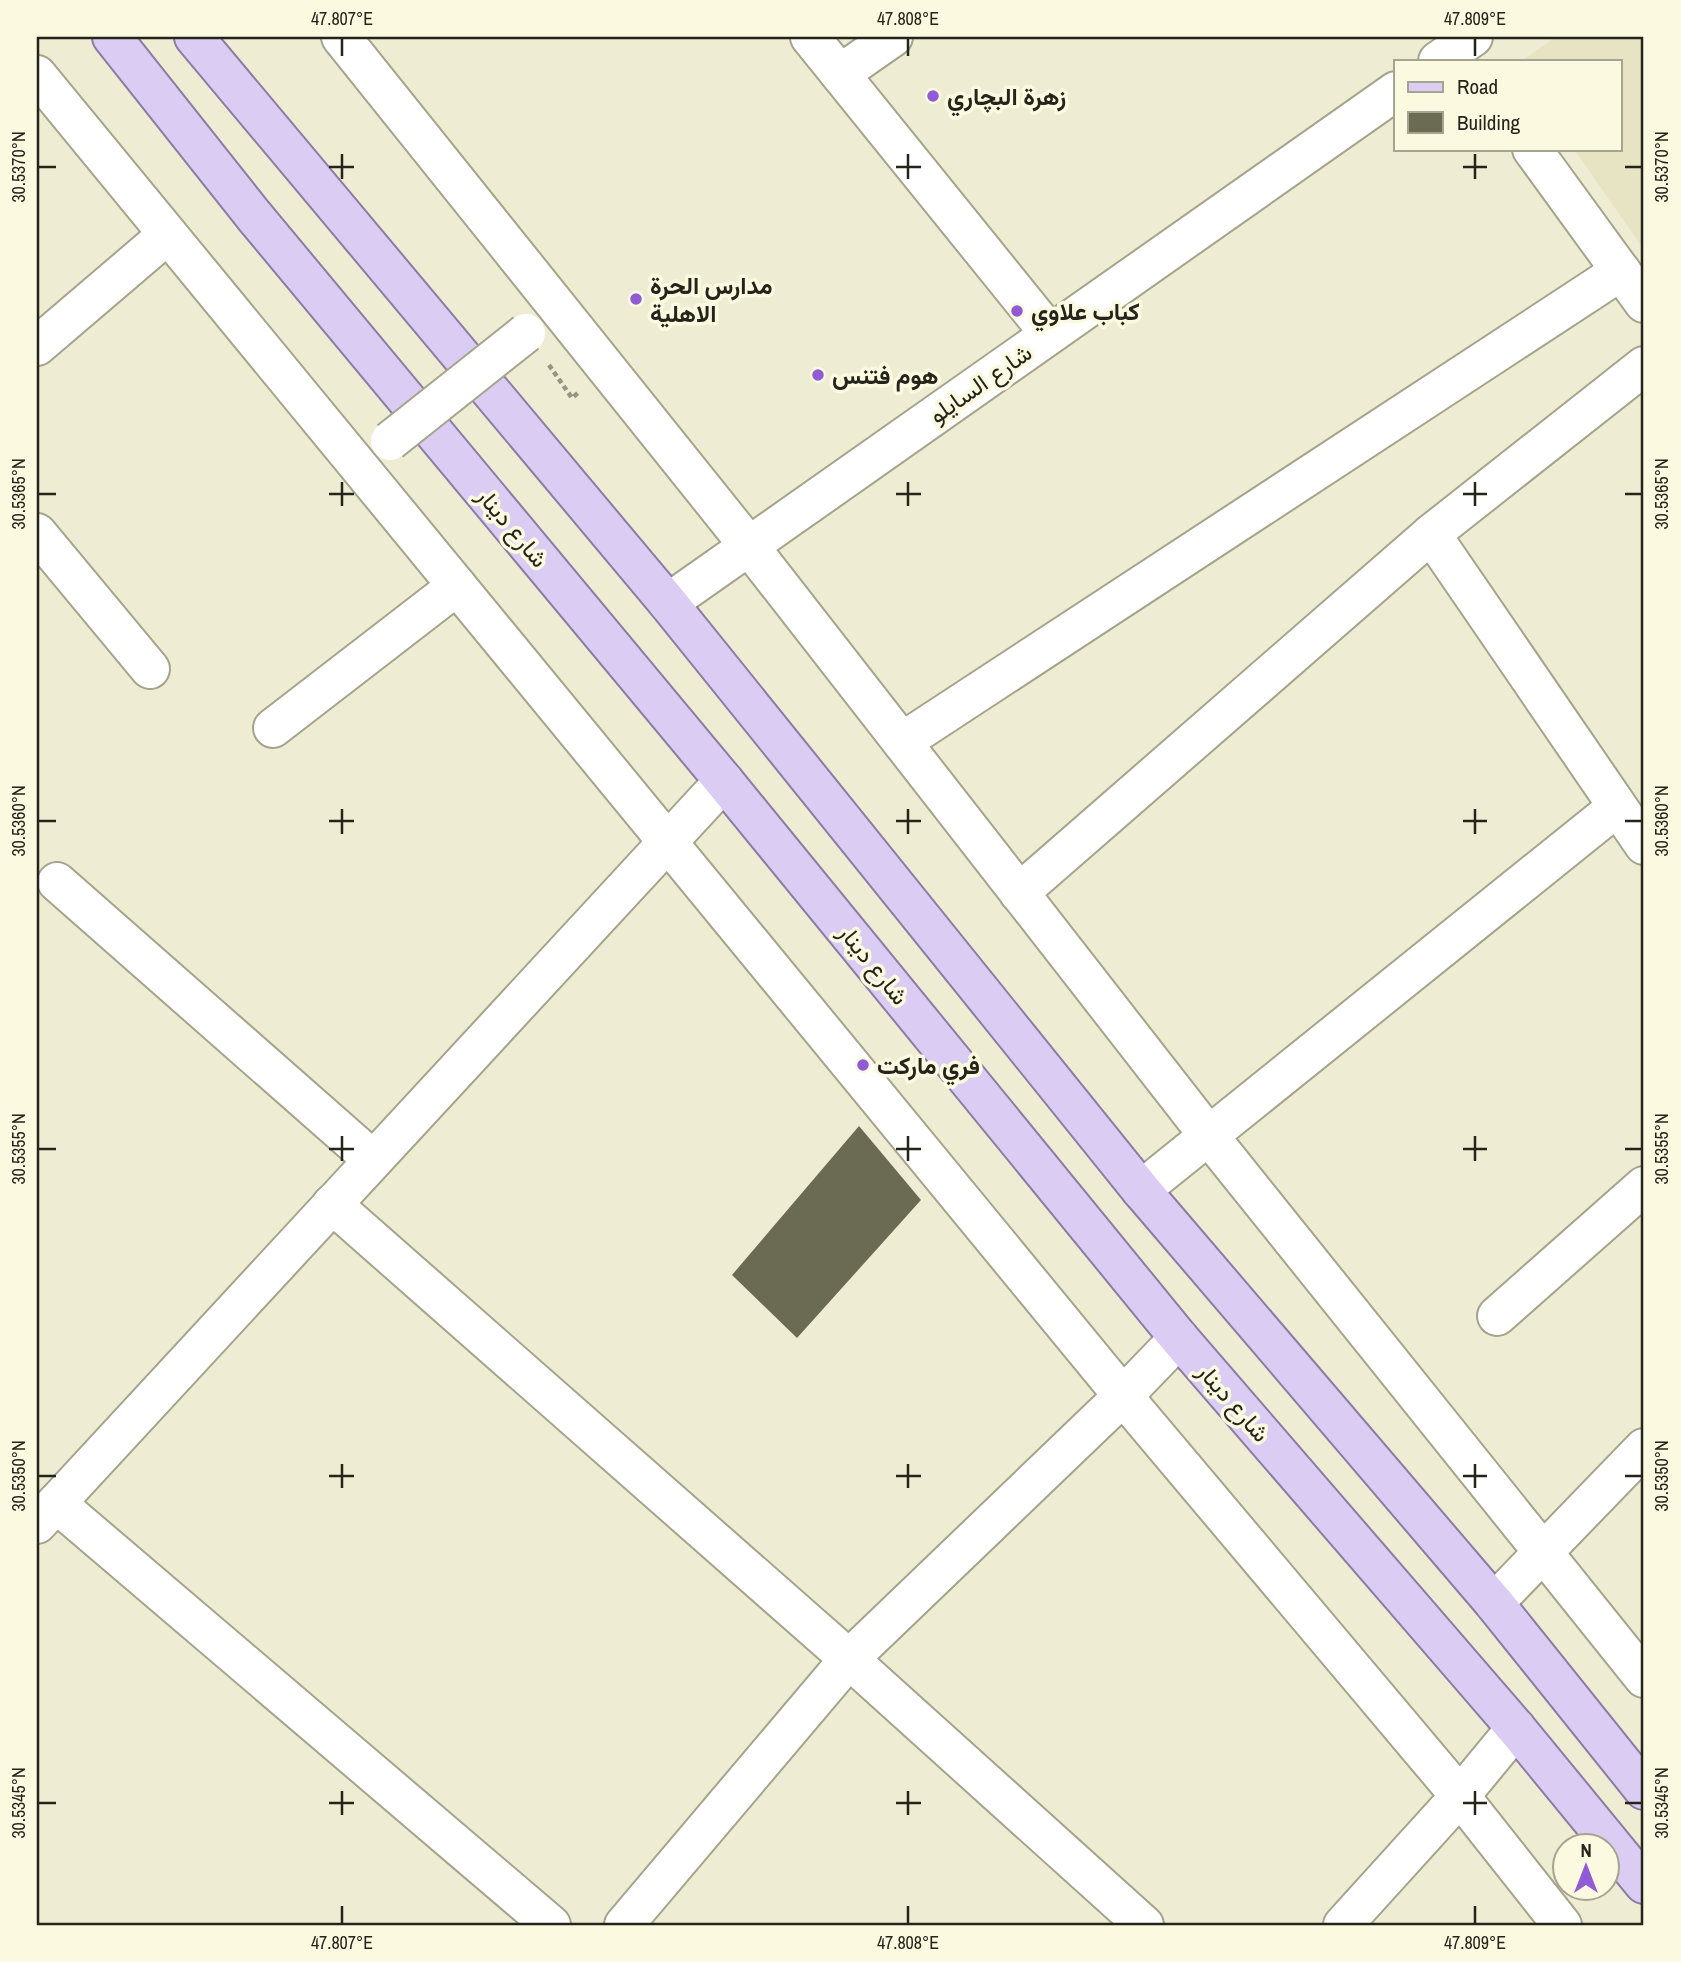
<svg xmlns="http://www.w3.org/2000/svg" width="1681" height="1962" font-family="'Archivo Narrow',Vazirmatn,sans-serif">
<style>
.built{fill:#e7e4c3}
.building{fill:#6b6a53}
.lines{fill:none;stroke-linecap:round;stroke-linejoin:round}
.minor-casing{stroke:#a5a38b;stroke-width:42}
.major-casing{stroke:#8c7ba3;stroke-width:42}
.path{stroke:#969482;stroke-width:4.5;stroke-dasharray:5 3.5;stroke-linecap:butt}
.minor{stroke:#fff;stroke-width:38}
.major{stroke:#dbccf4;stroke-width:38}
.minor-bridge-casing{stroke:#a5a38b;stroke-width:42;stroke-linecap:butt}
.minor-bridge{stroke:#fff;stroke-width:38}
.ticks{fill:none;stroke:#25241b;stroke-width:2.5}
.poi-dot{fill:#905bd4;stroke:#fbf9e0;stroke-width:2.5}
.labels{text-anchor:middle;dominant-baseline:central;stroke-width:7;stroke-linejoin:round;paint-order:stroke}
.poi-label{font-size:24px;font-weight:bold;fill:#25241b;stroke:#fbf9e0;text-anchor:start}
.street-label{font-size:24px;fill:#25241b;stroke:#fbf9e0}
.neatline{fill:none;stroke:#25241b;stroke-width:2.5}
.ticks-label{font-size:18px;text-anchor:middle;fill:#25241b}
</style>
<rect width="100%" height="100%" fill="#eeecd3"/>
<polygon class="built" points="1556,37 1644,37 1644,250 1574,149 1620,149 1620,61 1521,61"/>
<polygon class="building" points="859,1126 921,1200 797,1338 732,1275"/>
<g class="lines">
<g class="minor-casing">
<g id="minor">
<polyline points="341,37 749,546 1209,1136 1644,1678"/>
<polyline points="810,37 1050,334"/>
<polyline points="1438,61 1473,37"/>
<polyline points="840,74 893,37"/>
<polyline points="37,75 1123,1396 1460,1796 1562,1925"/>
<polyline points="1532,149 1644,303"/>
<polyline points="37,346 167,235"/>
<polyline points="37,533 150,669"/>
<polyline points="1431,534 1644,845"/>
<polyline points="668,603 1396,91"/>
<polyline points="273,728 457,586"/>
<polyline points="902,742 1621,271"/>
<polyline points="57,882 373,1160"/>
<polyline points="1019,893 1431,534 1644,366"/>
<polyline points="1141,1190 1617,807"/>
<polyline points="332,1204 849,1659 1144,1925"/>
<polyline points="1497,1316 1644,1186"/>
<polyline points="56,1503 551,1925"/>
<polyline points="37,1524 724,781"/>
<polyline points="1494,1603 1644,1448"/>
<polyline points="624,1925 849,1659 1123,1396 1179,1338"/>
<polyline points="1343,1925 1460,1796 1516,1728"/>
</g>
</g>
<g class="major-casing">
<g id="major">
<polyline points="112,37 254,216 724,781 1179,1338 1516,1728 1644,1884"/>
<polyline points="194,37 668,603 1141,1190 1494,1603 1644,1790"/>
</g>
</g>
<polyline class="path" points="549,365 572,398 578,393"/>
<use href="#minor" class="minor"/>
<use href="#major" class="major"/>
<g class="minor-bridge-casing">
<polyline id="minor-bridge" points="390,441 526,333"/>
</g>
<use href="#minor-bridge" class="minor-bridge"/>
</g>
<path class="ticks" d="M342 38V56M908 38V56M1475 38V56M342 154V179M908 154V179M1475 154V179M38 167H56M329 167H354M896 167H921M1463 167H1487M1625 167H1642M342 482V506M908 482V506M1475 482V506M38 494H56M329 494H354M896 494H921M1463 494H1487M1625 494H1642M342 809V834M908 809V834M1475 809V834M38 821H56M329 821H354M896 821H921M1463 821H1487M1625 821H1642M342 1136V1161M908 1136V1161M1475 1136V1161M38 1149H56M329 1149H354M896 1149H921M1463 1149H1487M1625 1149H1642M342 1464V1488M908 1464V1488M1475 1464V1488M38 1476H56M329 1476H354M896 1476H921M1463 1476H1487M1625 1476H1642M342 1791V1815M908 1791V1815M1475 1791V1815M38 1803H56M329 1803H354M896 1803H921M1463 1803H1487M1625 1803H1642M342 1906V1924M908 1906V1924M1475 1906V1924"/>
<g class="poi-dot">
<circle cx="933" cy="96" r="7"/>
<circle cx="636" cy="299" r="7"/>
<circle cx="1017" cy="311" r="7"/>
<circle cx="818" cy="375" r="7"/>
<circle cx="863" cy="1065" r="7"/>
</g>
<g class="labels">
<g class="poi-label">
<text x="947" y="96">زهرة البچاري</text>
<text x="650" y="285">مدارس الحرة<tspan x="650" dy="28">الاهلية</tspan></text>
<text x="1031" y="311">كباب علاوي</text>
<text x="832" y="375">هوم فتنس</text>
<text x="877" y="1065">فري ماركت</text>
</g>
<g class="street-label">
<text transform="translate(980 383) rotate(-35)">شارع السايلو</text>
<text transform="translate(513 527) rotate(50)">شارع دينار</text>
<text transform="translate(874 964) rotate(51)">شارع دينار</text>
<text transform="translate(1234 1402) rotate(49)">شارع دينار</text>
</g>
</g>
<rect width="1681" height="1962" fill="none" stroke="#fbf9e0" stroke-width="77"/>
<rect x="1394" y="60" width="228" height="91" fill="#fbf9e0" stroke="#a5a491" stroke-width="2"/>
<rect x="1408" y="82" width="35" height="10" fill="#dbccf4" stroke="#a5a491" stroke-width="2"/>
<text x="1457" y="94" font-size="21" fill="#25241b">Road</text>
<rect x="1408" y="112" width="35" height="21" fill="#6b6a53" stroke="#a5a491" stroke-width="2"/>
<text x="1457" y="130" font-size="21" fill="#25241b">Building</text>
<g transform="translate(1586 1867)"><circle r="33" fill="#fbf9e0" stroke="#a5a491" stroke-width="2"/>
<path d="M0-5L12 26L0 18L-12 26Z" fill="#905bd4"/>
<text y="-10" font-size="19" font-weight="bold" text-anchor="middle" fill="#25241b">N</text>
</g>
<rect x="38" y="38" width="1604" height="1886" class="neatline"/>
<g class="ticks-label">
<text x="342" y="25">47.807°E</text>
<text x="908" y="25">47.808°E</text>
<text x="1475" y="25">47.809°E</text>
<text transform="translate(19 167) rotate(-90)" y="6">30.5370°N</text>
<text transform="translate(1662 167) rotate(-90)" y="6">30.5370°N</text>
<text transform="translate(19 494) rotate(-90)" y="6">30.5365°N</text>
<text transform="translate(1662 494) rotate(-90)" y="6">30.5365°N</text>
<text transform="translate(19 821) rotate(-90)" y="6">30.5360°N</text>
<text transform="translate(1662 821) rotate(-90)" y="6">30.5360°N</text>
<text transform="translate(19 1149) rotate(-90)" y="6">30.5355°N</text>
<text transform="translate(1662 1149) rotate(-90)" y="6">30.5355°N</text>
<text transform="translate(19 1476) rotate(-90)" y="6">30.5350°N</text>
<text transform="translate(1662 1476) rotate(-90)" y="6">30.5350°N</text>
<text transform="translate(19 1803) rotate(-90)" y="6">30.5345°N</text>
<text transform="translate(1662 1803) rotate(-90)" y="6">30.5345°N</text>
<text x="342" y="1949">47.807°E</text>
<text x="908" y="1949">47.808°E</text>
<text x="1475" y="1949">47.809°E</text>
</g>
</svg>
